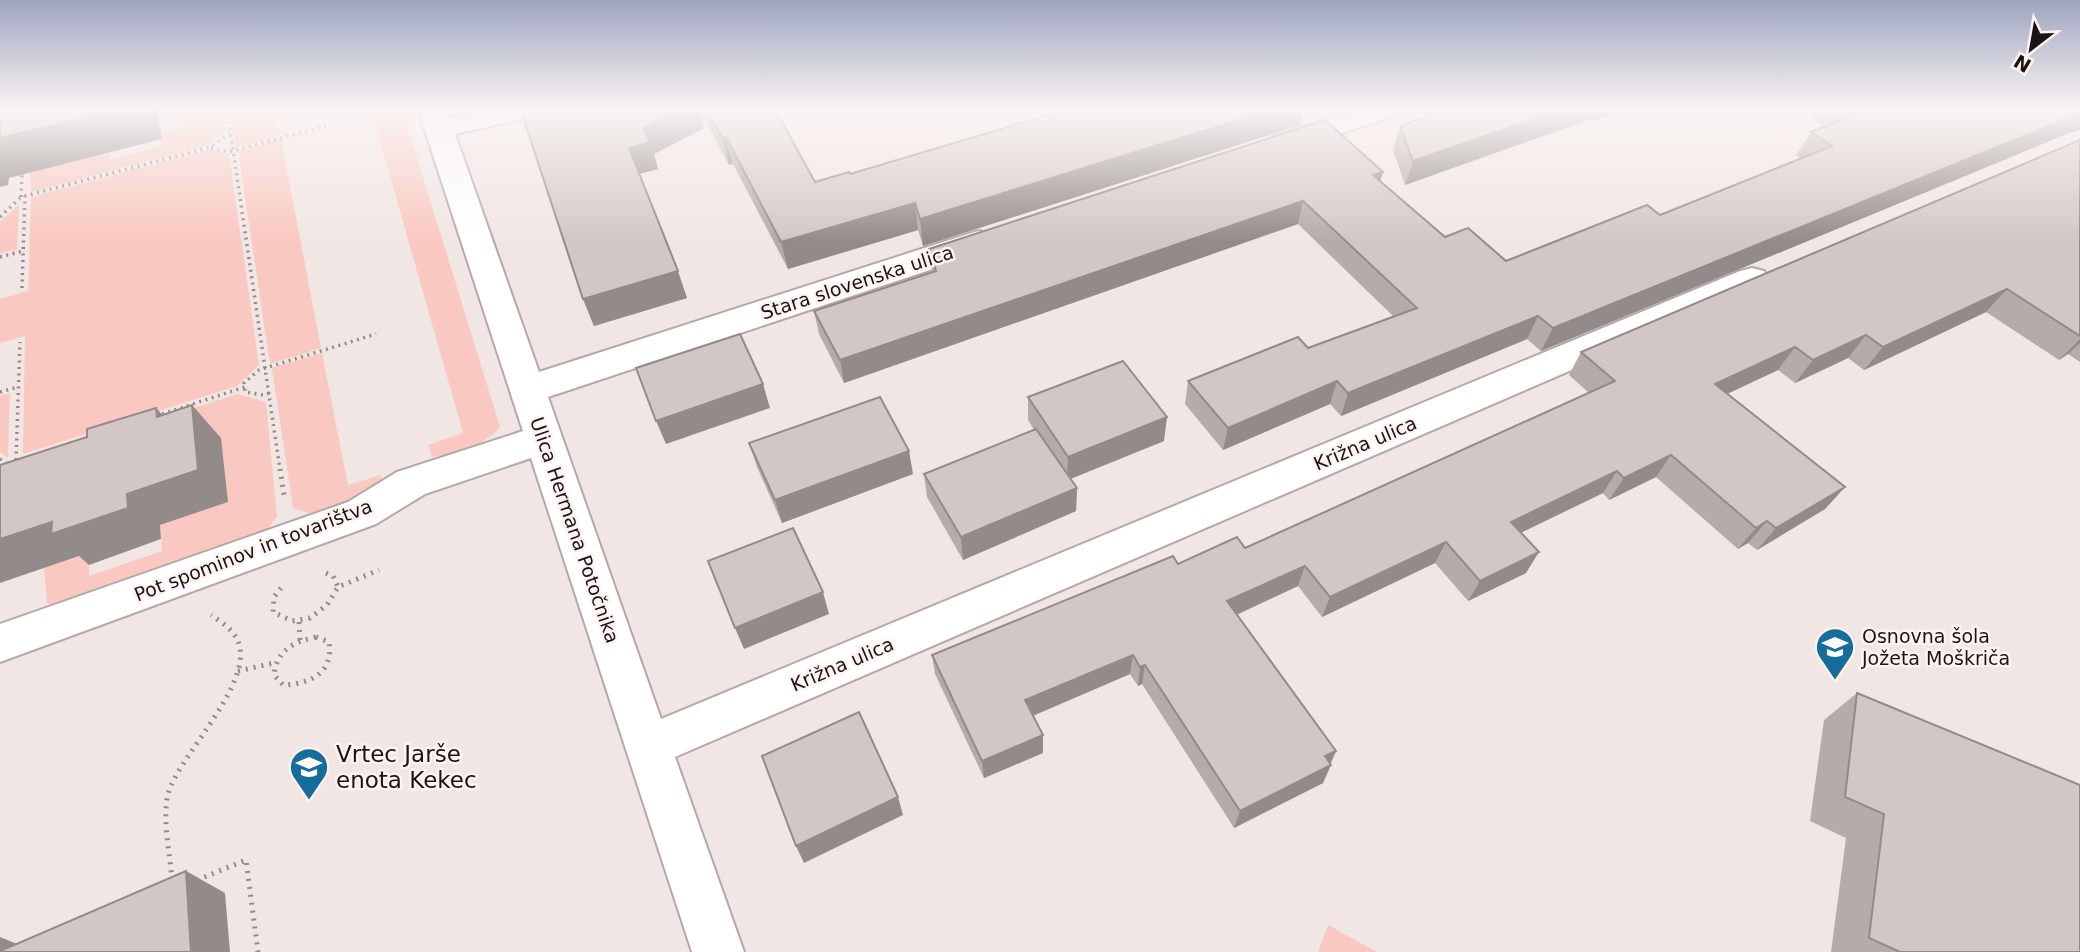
<svg xmlns="http://www.w3.org/2000/svg" width="2080" height="952" font-family="'DejaVu Sans',sans-serif">
<style>
.green{fill:#f9c8c0}
.lines{fill:none;stroke-linecap:round;stroke-linejoin:round}
.minor-casing{stroke:#b4a9a7;stroke-width:4}
.path-far1{stroke:#948b89;stroke-width:3.5;stroke-dasharray:2 4.5;stroke-linecap:butt}
.path{stroke:#948b89;stroke-width:5;stroke-dasharray:2 6;stroke-linecap:butt}
.minor{fill:#fff;fill-rule:evenodd}
.wall{fill:#b5aba9}
.shaded-wall{fill:#938b8a}
.building{fill:#d2c7c5;stroke:#938b8a;stroke-width:2}
.labels{text-anchor:middle;dominant-baseline:central;stroke-width:5;stroke-linejoin:round;paint-order:stroke}
.street-label{font-size:19px;fill:#191514;stroke:#fff3f1}
.poi-label{font-size:19px;fill:#191514;stroke:#fff3f1;text-anchor:start}
.near-poi-label{font-size:23px;fill:#191514;stroke:#fff3f1;text-anchor:start}
</style>
<rect width="100%" height="100%" fill="#f2e6e4"/>
<g class="green">
<polygon points="183,109 222,109 226,130 206,146 31,192 30,173 36,172 36,164 109,152 110,160 161,146 161,133 185,126"/>
<polygon points="231,109 274,109 280,136 236,148"/>
<path d="M371 109H402L500 427C483 447 457 453 432 457L428 445 463 433Z"/>
<polygon points="281,139 321,348 270,364 238,151"/>
<polygon points="208,150 229,154 259,365 237,386 23,454 25,336 0,343 0,299 28,291 31,197"/>
<polygon points="19,204 17,249 0,253 0,222"/>
<polygon points="322,353 348,485 381,475 383,484 323,518 293,508 272,368"/>
<polygon points="10,393 8,458 0,452 0,396"/>
<polygon points="238,394 266,402 277,517 256,542 66,609 47,603 44,568 89,553 89,576 162,551 160,525 228,502 44,456"/>
<polygon points="1328,925 1377,952 1318,952"/>
</g>
<g class="lines">
<g class="minor-casing">
<g id="minor">
<polygon points="418,109 446,109 449,118 493,109 544,109 540,115 455,134 539,372 968,234 979,231 990,234 995,242 990,250 548,397 661,719 1740,271 1752,268 1764,271 1769,279 1764,287 675,757 744,952 692,952 531,458 425,494 376,524 0,662 0,624 348,502 397,472 523,431"/>
<polygon points="1360,109 1401,109 1397,115 1293,149 1283,152 1273,149 1268,143 1273,137"/>
</g>
</g>
<g class="path-far1">
<polyline points="227,109 280,470"/>
<polyline points="211,148 229,152 326,126"/>
<polyline points="21,197 22,175"/>
<polyline points="0,217 21,197 211,147 231,132"/>
<polyline points="0,257 23,251"/>
<polyline points="22,288 25,196"/>
<polyline points="0,392 18,387"/>
<polyline points="269,393 263,395 245,392 244,383 259,370 376,334"/>
<polyline points="156,416 245,387"/>
<polyline points="0,459 6,463"/>
<polyline points="16,460 20,342"/>
</g>
<g class="path">
<polyline points="280,469 284,495"/>
<polyline points="326,573 333,576 338,587"/>
<polyline points="281,588 274,597 273,612 292,621 310,618 327,605 338,587 379,570"/>
<polyline points="299,622 300,640"/>
<path d="M316 637 329 642C334 673 310 684 283 685L274 675C277 650 293 642 316 637Z"/>
<polyline points="238,671 274,663"/>
<path d="M172 880C170 853 162 820 168 794 179 753 268 671 232 632 227 625 218 620 211 615"/>
<polyline points="197,880 246,860 258,952"/>
</g>
<use href="#minor" class="minor"/>
</g>
<g class="wall">
<polygon points="533,109 775,109 815,182 850,174 1077,109 1303,109 1300,125 923,246 918,230 788,269 733,164 729,165 702,115 704,128 654,154 658,169 639,174 687,298 594,326 583,299"/>
<polygon points="1440,109 1626,109 1593,121 1591,119 1405,185 1393,150 1400,126 1430,115 1431,112"/>
<polygon points="1800,109 2080,109 2069,133 1541,351 1527,339 1341,416 1330,404 1223,450 1185,404 1188,381 1308,348 1393,316 1298,224 844,383 819,334 814,311 932,273 929,249 1383,172 1380,181 1445,237 1506,261 1660,215 1801,159 1796,155 1811,132 1825,127"/>
<polygon points="2080,140 2080,362 2068,354 2059,360 1986,312 1864,370 1848,358 1795,383 1778,370 1727,394 1845,487 1825,509 1757,550 1748,543 1738,549 1656,477 1609,500 1603,493 1521,533 1526,573 1468,601 1435,563 1322,617 1298,586 1237,615 1336,751 1323,783 1234,828 1142,684 1138,686 1130,674 1033,716 1043,735 1043,753 984,778 935,674 932,655 1178,564 1245,548 1589,393 1569,375 1581,352"/>
<polygon points="1028,397 1164,441 1071,479 1077,488 1076,511 963,560 927,497 924,474 1034,430 1028,420"/>
<polygon points="749,443 913,474 782,523 757,467"/>
<polygon points="1857,693 2080,952 1831,952 1846,838 1810,821 1824,720"/>
</g>
<g class="shaded-wall">
<polygon points="123,109 157,109 162,139 9,178 8,185 0,187 0,138"/>
<polygon points="683,109 700,109 704,128 654,154 658,169 638,174 629,148 643,128"/>
<polygon points="1274,109 1303,109 1300,125 923,246 920,219"/>
<polygon points="1562,109 1595,109 1591,119 1405,185 1413,161"/>
<polygon points="1599,109 1626,109 1593,121"/>
<polygon points="2080,113 2080,130 2069,133 1541,351 1553,328"/>
<polygon points="726,137 733,164 729,165 722,138"/>
<polygon points="1383,172 1376,195 1373,175"/>
<polygon points="1303,201 1298,224 844,383 840,360"/>
<polygon points="915,203 918,230 788,269 781,242"/>
<polygon points="678,271 687,298 594,326 583,299"/>
<polygon points="2007,289 1986,312 1864,370 1883,347"/>
<polygon points="1538,316 1527,339 1341,416 1348,393"/>
<polygon points="1866,335 1848,358 1795,383 1813,360"/>
<polygon points="2080,339 2080,343 2068,354 2059,360"/>
<polygon points="1795,347 1778,370 1699,407 1715,384"/>
<polygon points="1337,381 1330,404 1223,450 1228,428"/>
<polygon points="763,384 770,408 666,444 656,421"/>
<polygon points="192,405 221,438 228,502 160,525 161,539 89,565 79,556 0,583 0,539"/>
<polygon points="156,408 187,441 157,417"/>
<polygon points="1167,417 1164,441 1067,480 1068,457"/>
<polygon points="909,451 913,474 782,523 775,500"/>
<polygon points="1671,455 1656,477 1609,500 1624,478"/>
<polygon points="1617,471 1603,493 1499,543 1511,522"/>
<polygon points="1845,487 1825,509 1757,550 1776,528"/>
<polygon points="1077,488 1076,511 963,560 961,537"/>
<polygon points="1767,521 1748,543 1738,549 1756,528"/>
<polygon points="1446,542 1435,563 1322,617 1330,597"/>
<polygon points="1539,552 1526,573 1468,601 1480,581"/>
<polygon points="1305,566 1298,586 1222,621 1227,601"/>
<polygon points="823,592 829,614 744,649 735,628"/>
<polygon points="1133,655 1130,674 1025,719 1025,700"/>
<polygon points="1145,665 1142,684 1138,686 1140,667"/>
<polygon points="1043,735 1043,753 984,778 982,761"/>
<polygon points="1336,751 1329,766 1331,765 1323,783 1234,828 1240,811 1325,756"/>
<polygon points="898,797 903,815 804,863 796,846"/>
<polygon points="186,871 225,893 230,952 191,952"/>
<polygon points="0,937 37,952 0,952"/>
</g>
<g class="building">
<polygon points="0,109 123,109 0,138"/>
<polygon points="533,109 683,109 643,128 650,142 629,148 678,271 583,299 523,117 534,114"/>
<polygon points="706,109 775,109 815,182 849,172 850,174 1048,115 1050,117 1077,109 1274,109 920,219 915,203 781,242 726,137 722,138"/>
<polygon points="1440,109 1562,109 1413,161 1400,126 1433,114 1431,112"/>
<polygon points="1848,109 2080,109 2080,113 1553,328 1538,316 1348,393 1337,381 1228,428 1188,381 1298,337 1308,348 1417,308 1303,201 840,360 814,311 936,271 929,249 1325,120 1383,172 1373,175 1445,237 1468,228 1506,261 1647,205 1660,215 1832,146 1811,132 1856,115"/>
<polygon points="2080,140 2080,336 2007,289 1883,347 1866,335 1813,360 1795,347 1715,384 1845,487 1776,528 1767,521 1756,528 1671,455 1624,478 1617,471 1511,522 1539,552 1480,581 1446,542 1330,597 1305,566 1227,601 1336,751 1325,756 1331,765 1240,811 1145,665 1140,667 1133,655 1025,700 1043,735 982,761 932,655 1173,556 1178,564 1237,537 1245,548 1615,381 1581,352"/>
<polygon points="740,334 763,384 656,421 636,368"/>
<polygon points="1123,361 1167,417 1068,457 1028,397"/>
<polygon points="880,397 909,451 775,500 749,443"/>
<polygon points="192,405 198,470 127,494 128,508 51,534 52,522 0,539 0,465 87,437 87,429 156,408 157,417"/>
<polygon points="1036,429 1077,488 961,537 924,474"/>
<polygon points="793,528 823,592 735,628 708,561"/>
<polygon points="1857,693 2080,785 2080,952 1900,952 1869,938 1884,814 1845,797"/>
<polygon points="859,712 898,797 796,846 762,756"/>
<polygon points="186,871 191,952 0,952 0,951"/>
</g>
<linearGradient id="sky" x2="0" y2="1"><stop stop-color="#9fa5c0"/><stop offset="0.45" stop-color="#f9f4f3"/><stop offset="1" stop-color="#f9f4f3" stop-opacity="0"/></linearGradient>
<rect width="2080" height="242" fill="url(#sky)"/>
<defs>
<g id="school-pin" transform="scale(2.0125)"><path d="M0 17L-7.5 6A9.5 9.5 0 1 1 7.5 6Z" fill="#146d9c" stroke="#fff3f1"/><path d="M0-5L7-2L0 1L-7-2ZM-4 1L0 2.5L4 1V4Q0 6-4 4Z" fill="#fff"/></g>
</defs>
<g fill-rule="evenodd">
<use href="#school-pin" x="1835" y="647"/>
<use href="#school-pin" x="309" y="767"/>
</g>
<g class="labels">
<g class="street-label">
<text transform="translate(857 282) rotate(-18)">Stara slovenska ulica</text>
<text transform="translate(1365 443) rotate(-23)">Križna ulica</text>
<text transform="translate(575 530) rotate(71)">Ulica Hermana Potočnika</text>
<text transform="translate(253 550) rotate(-21)">Pot spominov in tovarištva</text>
<text transform="translate(842 664) rotate(-23)">Križna ulica</text>
</g>
<g class="poi-label">
<text x="1862" y="636">Osnovna šola<tspan x="1862" dy="22">Jožeta Moškriča</tspan></text>
</g>
<g class="near-poi-label">
<text x="336" y="754">Vrtec Jarše<tspan x="336" dy="26">enota Kekec</tspan></text>
</g>
</g>
<g transform="translate(2031 49) rotate(211)" stroke="#fff3f1" stroke-width="5" paint-order="stroke">
<path d="M0-5L12 26L0 18L-12 26Z" fill="#191514"/>
<text y="-10" font-size="19" font-weight="bold" text-anchor="middle" fill="#191514">N</text>
</g>
</svg>
